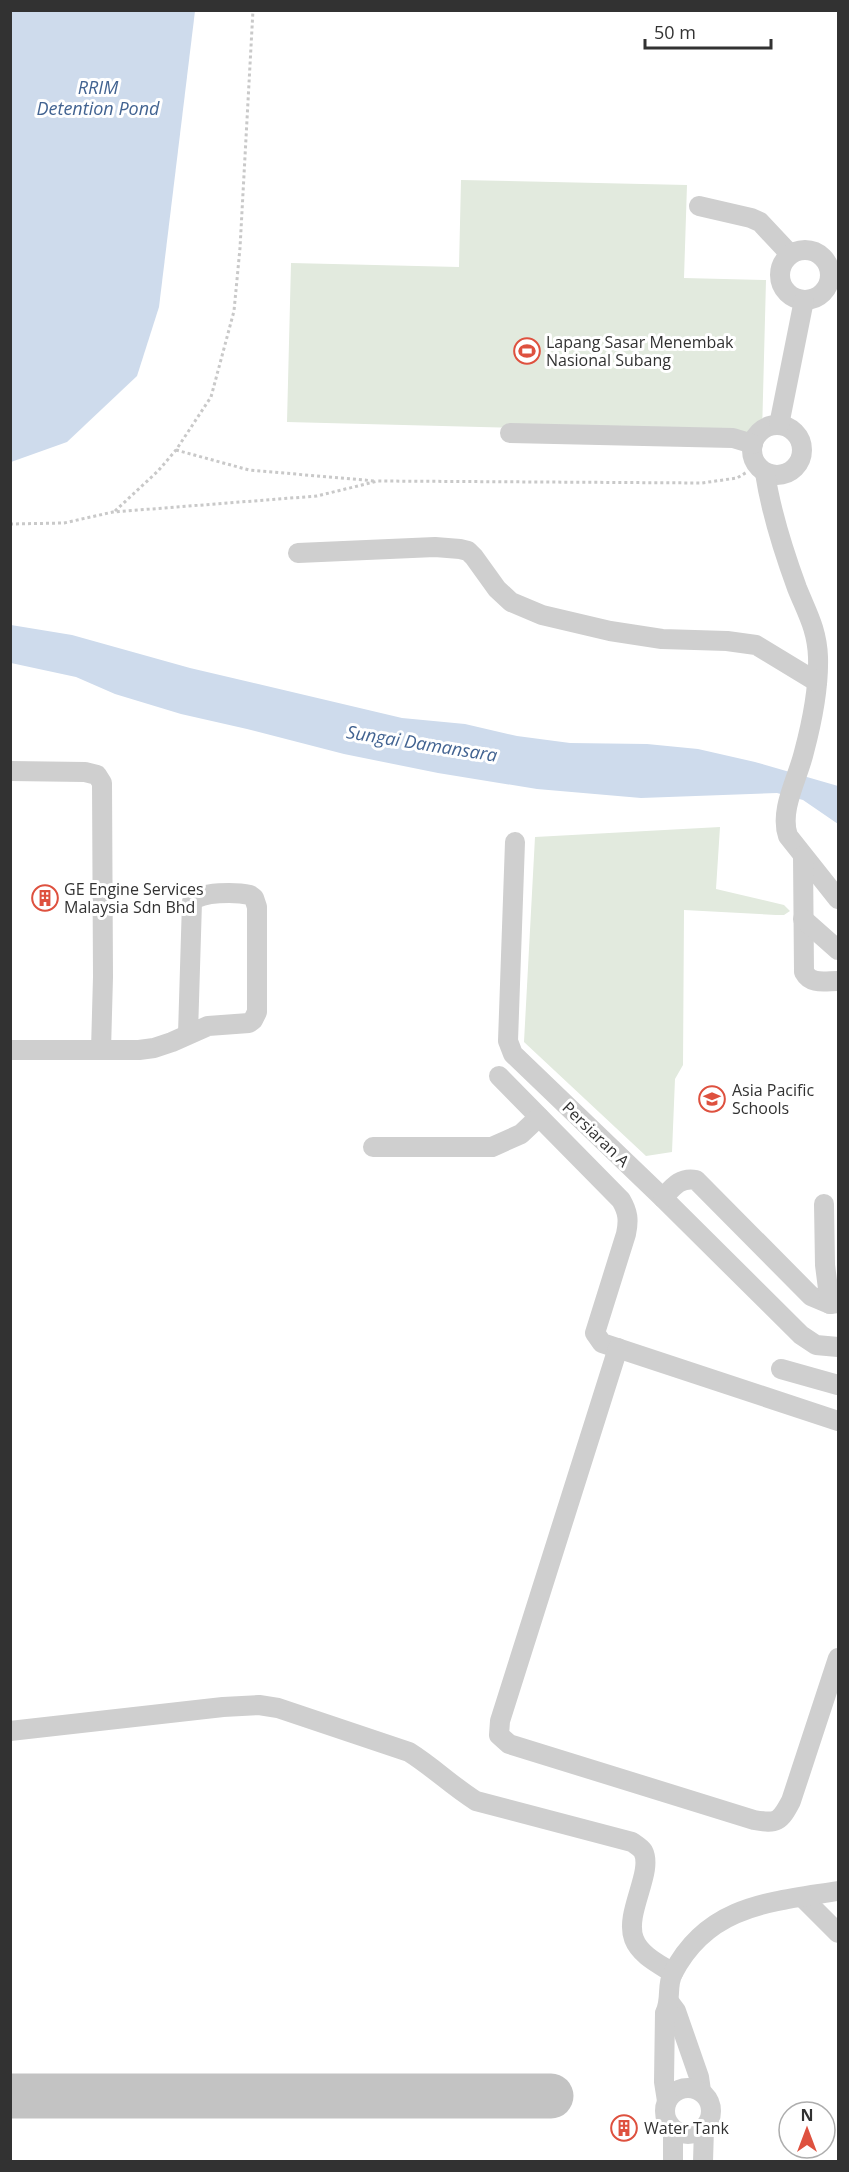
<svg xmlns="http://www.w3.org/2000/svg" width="849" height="2172" font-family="'Open Sans',sans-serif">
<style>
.green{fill:#e2eade}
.water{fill:#cedbec}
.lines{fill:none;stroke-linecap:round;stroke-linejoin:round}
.taxiway{stroke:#c3c3c3;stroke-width:45}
.path{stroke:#c9c9c9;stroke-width:3;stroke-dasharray:3 3;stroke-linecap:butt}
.minor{stroke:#cfcfcf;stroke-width:20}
.labels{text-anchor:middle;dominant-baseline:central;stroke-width:6;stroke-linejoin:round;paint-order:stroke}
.poi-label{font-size:16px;fill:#323232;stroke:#fff;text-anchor:start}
.street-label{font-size:16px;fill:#323232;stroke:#fff}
.water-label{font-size:18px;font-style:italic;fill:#426391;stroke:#fff}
</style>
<rect width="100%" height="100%" fill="#fff"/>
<g class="green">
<polygon points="461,180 687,185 684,278 766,280 762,434 287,422 291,263 459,267"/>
<polygon points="720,827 716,889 784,905 790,911 784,915 776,915 684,910 683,1065 675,1079 672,1152 646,1156 524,1042 535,837"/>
</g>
<g class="water">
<polygon points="10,11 195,11 159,307 137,376 67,442 11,462"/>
<polygon points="11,625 72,635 190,668 402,718 465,724 517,736 570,743 647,744 698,749 755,762 838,786 838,824 803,800 777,793 641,798 537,789 438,773 344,754 247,729 181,714 115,694 76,677 11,663"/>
</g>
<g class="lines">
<polyline class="taxiway" points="10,2096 551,2096"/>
<g class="path">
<polyline points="176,450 249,470 375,481"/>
<polyline points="115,511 158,471 176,450 211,397 234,311 240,248 253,10"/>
<polyline points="10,524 64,523 113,512 317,496 378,481 702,483 737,478 747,472"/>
</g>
<g class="minor">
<polyline points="699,206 751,218 760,222 790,254"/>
<circle cx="805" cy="275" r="25"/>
<circle cx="777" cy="450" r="25"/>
<polyline points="779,425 804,300"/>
<polyline points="510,433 733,438 753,444"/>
<path d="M765 473C771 512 783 550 797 588 807 613 817 629 818 657 819 689 812 722 804 752 798 778 779 810 788 836L838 899"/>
<polyline points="298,553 435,547 460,549 468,551 474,557 497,589 511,602 542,615 610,631 662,639 727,641 756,645 817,682"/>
<polyline points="10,771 85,772 97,775 102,783 103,977 101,1050"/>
<polyline points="515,842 508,1041 513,1054 663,1198 801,1335 816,1345 838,1347"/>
<path d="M803 856 804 972C811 985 825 981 838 981"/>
<polyline points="803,919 838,950"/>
<path d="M10 1050H139L154 1048 172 1042 208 1026 249 1023 253 1020 257 1012V907L254 898 250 895C237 892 200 891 192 902L188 1034"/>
<path d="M499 1076 621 1200C628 1212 629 1220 626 1234L595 1333 602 1343 838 1421"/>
<polyline points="373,1147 492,1147 521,1134 539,1117"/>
<path d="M663 1198C673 1187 680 1177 696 1180L811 1296 830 1304 838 1303"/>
<polyline points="824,1204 825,1265 830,1304"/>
<path d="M618 1348 500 1721 499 1735 509 1744 754 1820C777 1824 780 1822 791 1801L838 1658"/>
<polyline points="781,1369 838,1385"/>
<path d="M10 1731 223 1707 259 1705 278 1708 409 1752C433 1767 452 1786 476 1801L632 1842C636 1845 640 1847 643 1851 654 1872 624 1913 634 1939 640 1955 659 1964 673 1973"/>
<polyline points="802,1897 838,1933"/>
<polyline points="670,2003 676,2011 699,2077 701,2091"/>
<circle cx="688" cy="2111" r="23"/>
<path d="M667 2101 664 2082 665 2013C672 1999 666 1986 673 1973 708 1905 770 1902 838 1891"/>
<polyline points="673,2162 673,2129"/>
<polyline points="703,2162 704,2128"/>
</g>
</g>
<defs>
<g id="stadium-ring" transform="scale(1.35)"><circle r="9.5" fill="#fff" stroke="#de513f" stroke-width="1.5"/><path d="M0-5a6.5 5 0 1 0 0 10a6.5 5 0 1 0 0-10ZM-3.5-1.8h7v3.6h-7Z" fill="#de513f"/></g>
<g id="building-ring" transform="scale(1.35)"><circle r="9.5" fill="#fff" stroke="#de513f" stroke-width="1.5"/><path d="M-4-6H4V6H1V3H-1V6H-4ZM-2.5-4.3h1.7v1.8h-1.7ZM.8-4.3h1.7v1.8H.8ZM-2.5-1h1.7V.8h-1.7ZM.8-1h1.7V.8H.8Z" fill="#de513f"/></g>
<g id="school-ring" transform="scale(1.35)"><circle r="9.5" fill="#fff" stroke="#de513f" stroke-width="1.5"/><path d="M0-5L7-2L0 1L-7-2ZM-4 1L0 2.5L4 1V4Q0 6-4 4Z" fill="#de513f"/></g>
</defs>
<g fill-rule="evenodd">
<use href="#stadium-ring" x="527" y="351"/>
<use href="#building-ring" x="45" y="898"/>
<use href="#school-ring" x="712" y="1099"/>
<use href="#building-ring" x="624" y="2128"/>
</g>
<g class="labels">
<g class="poi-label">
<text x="546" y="342">Lapang Sasar Menembak<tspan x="546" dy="18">Nasional Subang</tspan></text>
<text x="64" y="889">GE Engine Services<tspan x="64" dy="18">Malaysia Sdn Bhd</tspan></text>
<text x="732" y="1090">Asia Pacific<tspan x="732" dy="18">Schools</tspan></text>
<text x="644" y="2128">Water Tank</text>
</g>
<g class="street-label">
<text transform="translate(596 1134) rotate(44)">Persiaran A</text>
</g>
<g class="water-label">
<text x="98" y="87">RRIM<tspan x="98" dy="21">Detention Pond</tspan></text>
<text transform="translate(422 743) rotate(9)">Sungai Damansara</text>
</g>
</g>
<rect width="849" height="2172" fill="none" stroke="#323232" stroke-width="24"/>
<g transform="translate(807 2130)"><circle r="28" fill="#ffffff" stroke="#adadad" stroke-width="1.5"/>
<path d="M0-4.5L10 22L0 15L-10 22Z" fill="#de513f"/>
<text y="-9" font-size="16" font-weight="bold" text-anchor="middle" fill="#323232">N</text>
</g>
<path d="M645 39v9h126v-9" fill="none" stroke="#323232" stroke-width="3"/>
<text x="654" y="39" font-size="18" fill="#323232" stroke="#ffffff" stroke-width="4.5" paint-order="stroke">50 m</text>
</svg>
